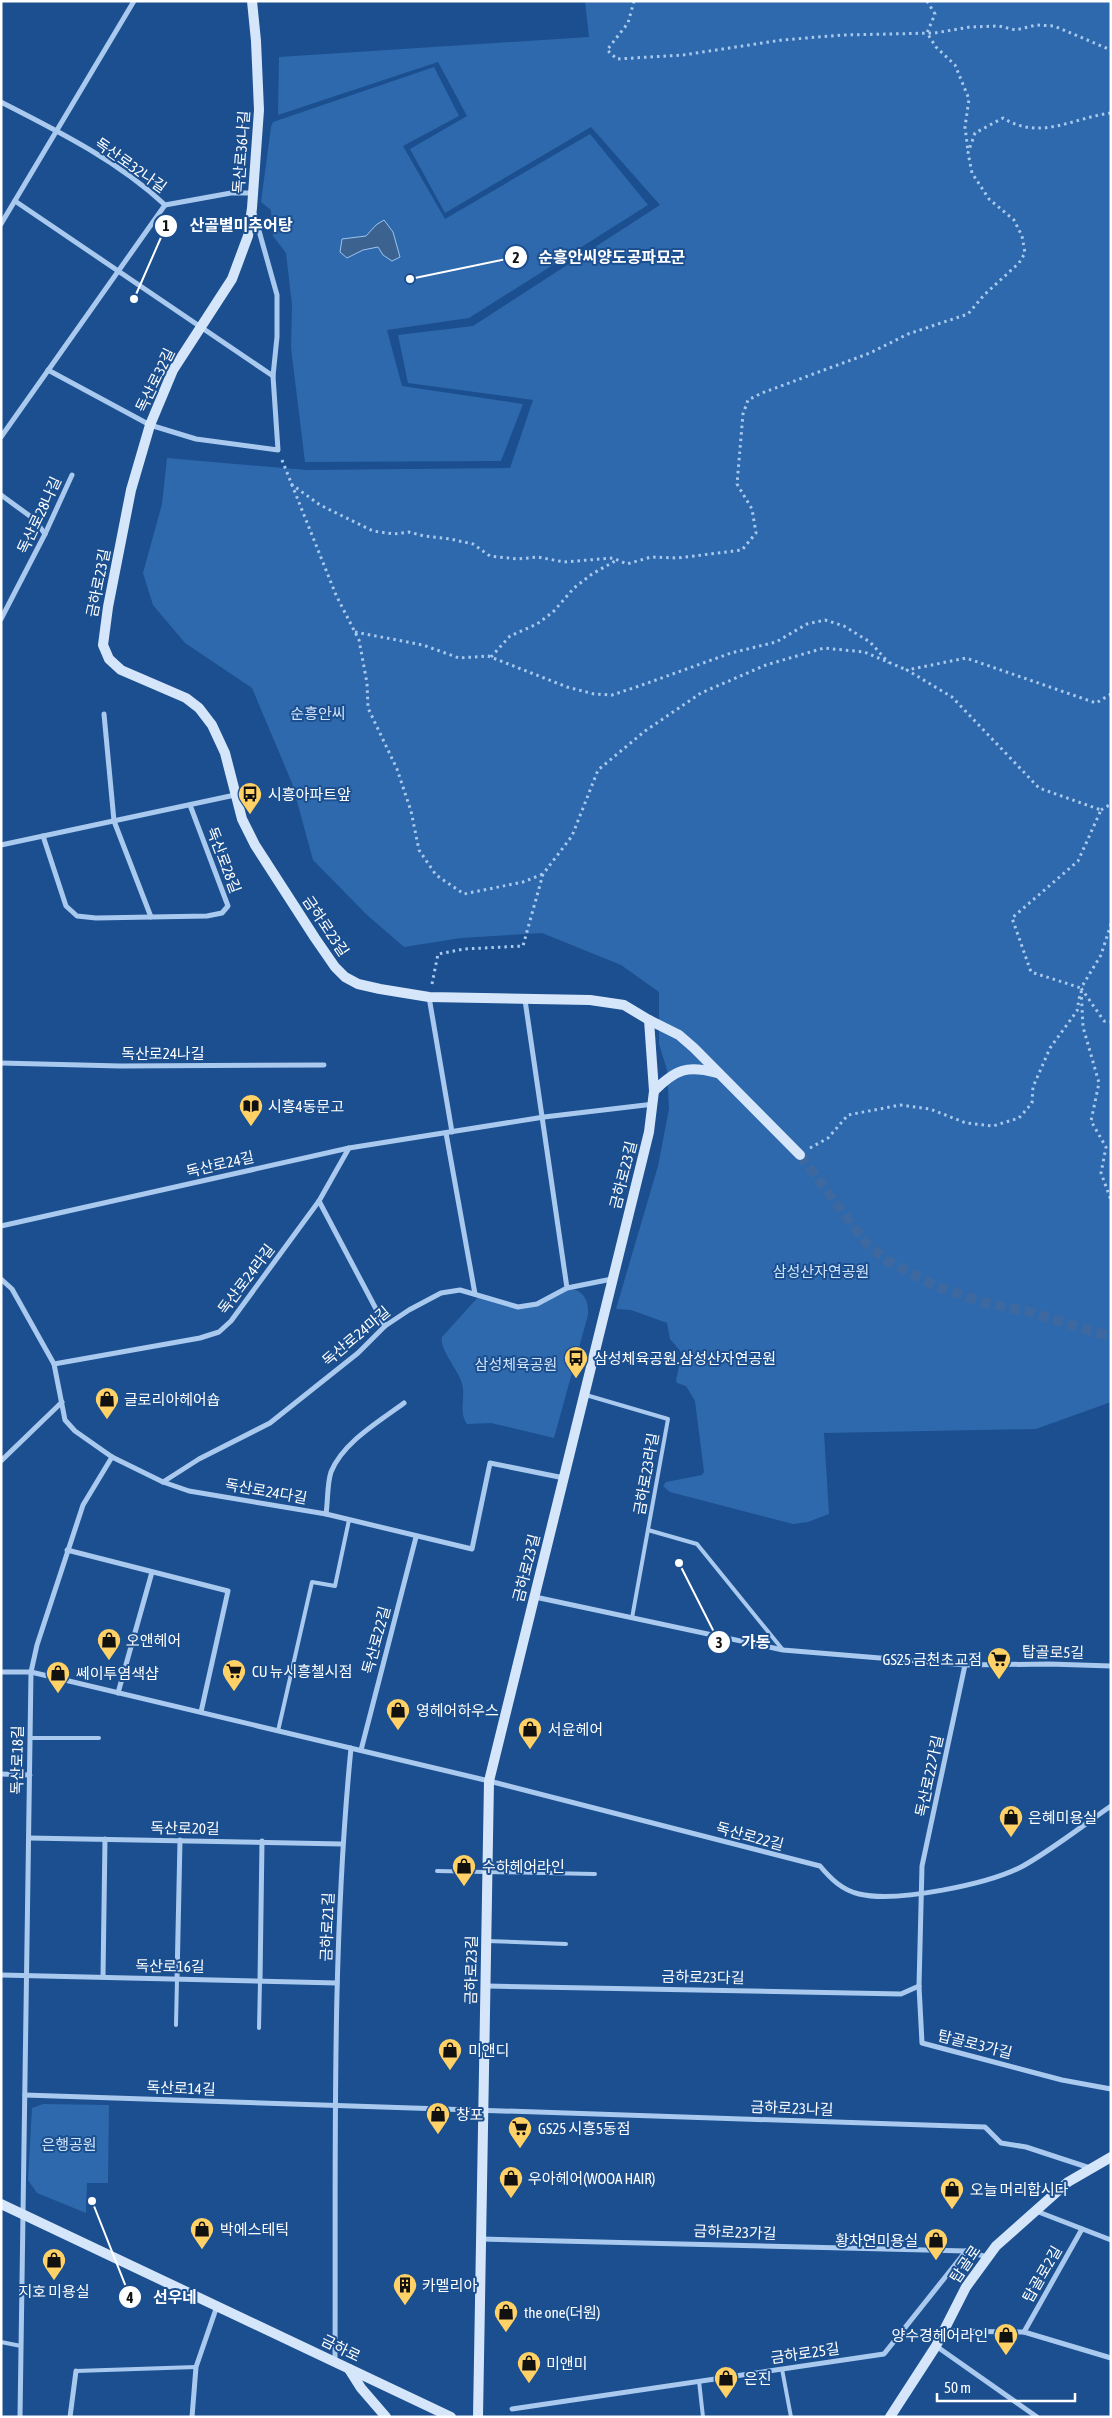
<svg xmlns="http://www.w3.org/2000/svg" width="1112" height="2418" font-family="'Asap Condensed','Noto Sans KR',sans-serif">
<style>
.green{fill:#2e69ad}
.water{fill:#3c6290;stroke:#9cc4f0}
.lines{fill:none;stroke-linecap:round;stroke-linejoin:round}
.secondary-tunnel{stroke:#3d69a0;stroke-width:10;stroke-dasharray:10 5;stroke-linecap:butt}
.path{stroke:#a9c9ee;stroke-width:3;stroke-dasharray:2.5 4;stroke-linecap:butt}
.lane{stroke:#a9c9ee;stroke-width:4}
.street{stroke:#a9c9ee;stroke-width:5}
.secondary{stroke:#d6e6fa;stroke-width:10}
.labels{text-anchor:middle;dominant-baseline:central;stroke-width:4;stroke-linejoin:round;paint-order:stroke}
.street-label{font-size:15px;fill:#fff;stroke:#1b4f8f}
.park-label{font-size:15px;fill:#cfe3fa;stroke:#1b4f8f}
.poi-label{font-size:15px;fill:#fff;stroke:#1b4f8f;text-anchor:start}
.leader{fill:none;stroke:#fff;stroke-width:2}
.callout-dot{fill:#fff;stroke:#1b4f8f;stroke-width:2}
.mark-label{font-size:15px;text-anchor:middle;font-weight:bold;fill:#111}
.callout-label{font-size:16px;text-anchor:middle;font-weight:bold;fill:#fff;stroke:#1b4f8f;stroke-width:4;stroke-linejoin:round;paint-order:stroke}
</style>
<rect width="100%" height="100%" fill="#1b4f8f"/>
<g class="green">
<polygon points="585,1 1111,1 1111,1402 1036,1429 824,1433 829,1514 808,1522 793,1524 670,1492 663,1486 666,1482 702,1475 704,1472 695,1401 686,1386 677,1383 676,1380 682,1353 670,1339 667,1323 631,1310 616,1309 658,1166 669,1109 667,1070 659,1044 659,992 621,965 542,933 461,938 404,947 367,915 313,860 292,783 252,688 185,643 153,605 143,573 162,504 167,458 307,470 510,468 533,400 408,383 398,335 473,326 660,205 591,127 445,213 410,149 467,116 438,62 278,115 279,57 589,37"/>
<polygon points="434,67 459,116 403,146 445,219 590,134 648,205 469,318 387,330 402,386 523,404 501,461 305,462 291,348 292,305 286,253 273,236 271,210 261,202 271,127 273,122"/>
<path d="M567 1288C583 1289 589 1300 588 1315L554 1438 491 1423 467 1424C458 1412 466 1397 462 1384 459 1370 439 1350 442 1337L480 1295C525 1309 526 1311 567 1288Z"/>
<polygon points="43,2104 109,2105 108,2183 87,2183 86,2213 37,2193 28,2180 32,2108"/>
</g>
<polygon class="water" points="384,220 393,232 400,257 392,261 383,255 378,247 363,250 347,258 340,252 342,239 366,236 376,225"/>
<g class="lines">
<polyline class="secondary-tunnel" points="800,1155 866,1243 886,1260 938,1287 986,1303 1026,1311 1111,1337"/>
<g class="path">
<polyline points="634,1 628,23 607,50 617,59 683,55 782,40 843,35 935,33 970,27 999,26 1016,30 1036,25 1054,26 1111,50"/>
<polyline points="927,1 935,14 927,33 936,47 955,65 969,99 965,127 968,151"/>
<polyline points="282,460 336,595 359,640 367,683 368,708 397,769 411,811 419,850 436,875 464,894 523,882 543,874"/>
<path d="M291 484 320 505 373 531 394 534 409 532 424 536 450 539 473 544 490 556 517 559 538 557 564 562 613 558 627 564 651 557 678 558 742 550 756 533 752 509 737 484 743 414 748 400 762 393 870 353 908 334 968 314 984 295 1019 263 1025 253 1022 236 1014 220 989 199 972 173 968 153 975 133 1003 118C1040 141 1072 118 1111 113"/>
<polyline points="355,632 423,645 459,658 488,656 567,687 594,694 612,695 642,685 731,653 776,642 807,624 825,620 844,626 870,642 889,663"/>
<polyline points="491,657 510,636 537,624 553,612 574,588 592,574 617,560"/>
<polyline points="1111,694 1096,703 966,658 907,670 952,697 1039,788 1101,810 1078,861 1012,918 1031,972 1081,988 1083,1027 1099,1083 1091,1121 1106,1147 1101,1173 1111,1200"/>
<polyline points="1101,810 1111,804"/>
<polyline points="1111,924 1101,955 1081,988 1104,1021 1111,1022"/>
<polyline points="432,984 438,954 464,949 523,946 543,874 572,836 598,770 645,731 701,693 766,665 824,648 864,652 907,670"/>
<polyline points="810,1148 828,1138 848,1115 900,1105 930,1109 966,1123 993,1126 1019,1118 1032,1103 1033,1087 1050,1048 1077,1011 1080,994"/>
</g>
<g class="lane">
<polyline points="586,1395 668,1419 632,1618"/>
<polyline points="648,1530 697,1544 783,1650"/>
<polyline points="278,1731 312,1582 335,1586 349,1520"/>
<polyline points="30,1738 99,1738"/>
<polyline points="437,1871 595,1874"/>
<polyline points="487,1941 566,1944"/>
<polyline points="176,2025 177,1979"/>
<polyline points="259,2028 260,1981"/>
<polyline points="1,2342 21,2346"/>
<polyline points="782,2369 791,2417"/>
<polyline points="76,2371 196,2367"/>
<polyline points="699,2381 703,2417"/>
</g>
<g class="street">
<path d="M1 102C58 131 118 161 165 205"/>
<polyline points="15,201 273,376"/>
<polyline points="165,205 231,193 253,193"/>
<polyline points="1,224 134,1"/>
<polyline points="48,370 150,425 196,439 278,450 273,376 277,337 277,295 254,213"/>
<polyline points="1,437 165,205"/>
<polyline points="1,495 34,519 45,534"/>
<polyline points="1,619 45,534 72,475"/>
<polyline points="104,714 114,821 151,917"/>
<polyline points="43,836 66,906 77,916 96,918 207,916 222,913 228,906 190,805"/>
<polyline points="1,845 235,795"/>
<polyline points="429,997 452,1132"/>
<polyline points="525,1000 567,1288"/>
<polyline points="1,1063 120,1066 324,1065"/>
<polyline points="446,1133 475,1294"/>
<polyline points="319,1201 385,1326"/>
<polyline points="1,1226 349,1148 544,1117 654,1104"/>
<polyline points="1,1279 12,1289 54,1364 65,1420 75,1431 112,1457 163,1482 189,1491 326,1514 472,1549 490,1463 564,1478"/>
<polyline points="54,1364 200,1338 219,1332 231,1321 319,1201 349,1148"/>
<polyline points="1,1461 62,1402"/>
<polyline points="163,1482 199,1459 270,1423 358,1353 385,1326 409,1310 441,1293 460,1290 518,1307 537,1304 567,1288 612,1279"/>
<path d="M326 1514C328 1501 327 1484 331 1472 343 1442 380 1421 404 1403"/>
<polyline points="67,1550 228,1591 201,1712"/>
<polyline points="535,1597 783,1650 965,1665 1049,1664 1111,1666"/>
<polyline points="965,1665 922,1866 919,1986 922,2043 1062,2080 1111,2089"/>
<path d="M1 1672H31L489 1781 820 1866C831 1879 842 1890 859 1894 897 1903 989 1884 1023 1866 1053 1849 1082 1826 1111 1806"/>
<polyline points="118,1693 152,1572"/>
<polyline points="361,1750 416,1537"/>
<polyline points="1,1774 30,1775"/>
<polyline points="29,1838 342,1844"/>
<polyline points="1,1975 337,1983"/>
<polyline points="103,1977 105,1839"/>
<polyline points="177,1979 180,1840"/>
<polyline points="260,1981 262,1841"/>
<polyline points="486,1986 901,1994 919,1986"/>
<polyline points="25,2095 985,2127 1001,2143 1026,2147 1090,2168"/>
<polyline points="1036,2211 1111,2240"/>
<polyline points="481,2239 966,2251 987,2257"/>
<polyline points="944,2331 1024,2332 1111,2358"/>
<polyline points="1024,2332 1082,2229"/>
<polyline points="936,2346 1037,2417"/>
<path d="M335 2362C336 2157 331 1952 351 1748"/>
<polyline points="512,2409 884,2354 966,2251"/>
<polyline points="20,2417 31,1672 37,1645 83,1505 112,1457"/>
<polyline points="70,2417 76,2371"/>
<polyline points="192,2417 196,2367 217,2306"/>
</g>
<g class="secondary">
<polyline points="252,1 256,41 259,110 252,208 248,236 232,279 173,370 150,425 131,490 108,607 103,645 109,659 121,670 186,698 199,708 212,725 225,753 242,819 255,845 315,938 335,967 345,977 358,984 380,989 429,997 590,1000 624,1005 649,1020 654,1091 649,1132 489,1781 478,2417"/>
<polyline points="649,1020 679,1035 694,1048 800,1155"/>
<path d="M654 1091C676 1069 687 1065 717 1073"/>
<polyline points="1,2204 451,2417"/>
<polyline points="349,2369 361,2388 386,2417"/>
<polyline points="890,2417 936,2346 966,2287 996,2246 1068,2182 1111,2157"/>
</g>
</g>
<defs>
<g id="bus-pin" transform="scale(1.25)"><path d="M0 17L-7.5 6A9.5 9.5 0 1 1 7.5 6Z" fill="#ffd166" stroke="#1b4f8f"/><path d="M-5-6H5V4H4V6H2V4H-2V6H-4V4H-5ZM-3.5-4V0h7V-4ZM-3.5 1.2v1.5H-2V1.2ZM2 1.2v1.5H3.5V1.2Z" fill="#111"/></g>
<g id="library-pin" transform="scale(1.25)"><path d="M0 17L-7.5 6A9.5 9.5 0 1 1 7.5 6Z" fill="#ffd166" stroke="#1b4f8f"/><path d="M-6-4Q-3-5.5-.7-3.5V5Q-3 3-6 4ZM6-4Q3-5.5 .7-3.5V5Q3 3 6 4Z" fill="#111"/></g>
<g id="shop-pin" transform="scale(1.25)"><path d="M0 17L-7.5 6A9.5 9.5 0 1 1 7.5 6Z" fill="#ffd166" stroke="#1b4f8f"/><path d="M-5-2.5h2.3a2.7 3.5 0 0 1 5.4 0H5L5.5 6h-11ZM-1.5-2.5h3a1.5 2.3 0 0 0-3 0Z" fill="#111"/></g>
<g id="supermarket-pin" transform="scale(1.25)"><path d="M0 17L-7.5 6A9.5 9.5 0 1 1 7.5 6Z" fill="#ffd166" stroke="#1b4f8f"/><path d="M-6-5.5h2.5l.6 2H6L4.5 2H-2.5L-4.4-4H-6ZM-1.5 3.2a1.3 1.3 0 1 0 .1 0ZM3 3.2a1.3 1.3 0 1 0 .1 0Z" fill="#111"/></g>
<g id="building-pin" transform="scale(1.25)"><path d="M0 17L-7.5 6A9.5 9.5 0 1 1 7.5 6Z" fill="#ffd166" stroke="#1b4f8f"/><path d="M-4-6H4V6H1V3H-1V6H-4ZM-2.5-4.3h1.7v1.8h-1.7ZM.8-4.3h1.7v1.8H.8ZM-2.5-1h1.7V.8h-1.7ZM.8-1h1.7V.8H.8Z" fill="#111"/></g>
</defs>
<g fill-rule="evenodd">
<use href="#bus-pin" x="250" y="794"/>
<use href="#library-pin" x="251" y="1106"/>
<use href="#bus-pin" x="576" y="1358"/>
<use href="#shop-pin" x="107" y="1399"/>
<use href="#shop-pin" x="109" y="1640"/>
<use href="#supermarket-pin" x="999" y="1659"/>
<use href="#supermarket-pin" x="234" y="1671"/>
<use href="#shop-pin" x="58" y="1673"/>
<use href="#shop-pin" x="398" y="1710"/>
<use href="#shop-pin" x="530" y="1729"/>
<use href="#shop-pin" x="1011" y="1817"/>
<use href="#shop-pin" x="464" y="1866"/>
<use href="#shop-pin" x="450" y="2050"/>
<use href="#shop-pin" x="438" y="2114"/>
<use href="#supermarket-pin" x="520" y="2128"/>
<use href="#shop-pin" x="511" y="2178"/>
<use href="#shop-pin" x="952" y="2189"/>
<use href="#shop-pin" x="202" y="2229"/>
<use href="#shop-pin" x="936" y="2240"/>
<use href="#shop-pin" x="54" y="2260"/>
<use href="#building-pin" x="405" y="2285"/>
<use href="#shop-pin" x="506" y="2312"/>
<use href="#shop-pin" x="1006" y="2335"/>
<use href="#shop-pin" x="529" y="2363"/>
<use href="#shop-pin" x="726" y="2378"/>
</g>
<g class="labels">
<g class="street-label">
<text transform="translate(241 152) rotate(-86)">독산로36나길</text>
<text transform="translate(131 165) rotate(35)">독산로32나길</text>
<text transform="translate(155 380) rotate(-64)">독산로32길</text>
<text transform="translate(39 515) rotate(-65)">독산로28나길</text>
<text transform="translate(98 583) rotate(-79)">금하로23길</text>
<text transform="translate(224 860) rotate(69)">독산로28길</text>
<text transform="translate(326 926) rotate(56)">금하로23길</text>
<text x="163" y="1053">독산로24나길</text>
<text transform="translate(220 1164) rotate(-13)">독산로24길</text>
<text transform="translate(623 1175) rotate(-76)">금하로23길</text>
<text transform="translate(246 1279) rotate(-53)">독산로24라길</text>
<text transform="translate(356 1336) rotate(-40)">독산로24마길</text>
<text transform="translate(646 1474) rotate(-80)">금하로23라길</text>
<text transform="translate(266 1491) rotate(10)">독산로24다길</text>
<text transform="translate(526 1568) rotate(-76)">금하로23길</text>
<text transform="translate(376 1640) rotate(-75)">독산로22길</text>
<text transform="translate(1053 1652) rotate(1)">탑골로5길</text>
<text transform="translate(17 1760) rotate(-89)">독산로18길</text>
<text transform="translate(929 1776) rotate(-78)">독산로22가길</text>
<text transform="translate(185 1828) rotate(1)">독산로20길</text>
<text transform="translate(750 1836) rotate(15)">독산로22길</text>
<text transform="translate(327 1927) rotate(-88)">금하로21길</text>
<text transform="translate(170 1966) rotate(1)">독산로16길</text>
<text transform="translate(471 1970) rotate(-89)">금하로23길</text>
<text transform="translate(703 1977) rotate(1)">금하로23다길</text>
<text transform="translate(975 2044) rotate(14)">탑골로3가길</text>
<text transform="translate(181 2088) rotate(2)">독산로14길</text>
<text transform="translate(792 2108) rotate(2)">금하로23나길</text>
<text transform="translate(735 2232) rotate(2)">금하로23가길</text>
<text transform="translate(965 2264) rotate(-56)">탑골로</text>
<text transform="translate(1042 2274) rotate(-60)">탑골로2길</text>
<text transform="translate(341 2348) rotate(26)">금하로</text>
<text transform="translate(805 2353) rotate(-8)">금하로25길</text>
</g>
<g class="park-label">
<text x="318" y="713">순흥안씨</text>
<text x="821" y="1271">삼성산자연공원</text>
<text x="516" y="1364">삼성체육공원</text>
<text x="69" y="2144">은행공원</text>
</g>
<g class="poi-label">
<text x="268" y="794">시흥아파트앞</text>
<text x="268" y="1106">시흥4동문고</text>
<text x="594" y="1358">삼성체육공원.삼성산자연공원</text>
<text x="124" y="1399">글로리아헤어숍</text>
<text x="126" y="1640">오앤헤어</text>
<text x="982" y="1659" text-anchor="end">GS25 금천초교점</text>
<text x="252" y="1671">CU 뉴시흥첼시점</text>
<text x="76" y="1673">쎄이투염색샵</text>
<text x="416" y="1710">영헤어하우스</text>
<text x="548" y="1729">서윤헤어</text>
<text x="1028" y="1817">은혜미용실</text>
<text x="482" y="1866">수하헤어라인</text>
<text x="468" y="2050">미앤디</text>
<text x="456" y="2114">창포</text>
<text x="538" y="2128">GS25 시흥5동점</text>
<text x="528" y="2178">우아헤어(WOOA HAIR)</text>
<text x="970" y="2189">오늘 머리합시다</text>
<text x="220" y="2229">박에스테틱</text>
<text x="918" y="2240" text-anchor="end">황차연미용실</text>
<text x="422" y="2285">카멜리아</text>
<text x="54" y="2291" text-anchor="middle">지호 미용실</text>
<text x="524" y="2312">the one(더원)</text>
<text x="988" y="2335" text-anchor="end">양수경헤어라인</text>
<text x="546" y="2363">미앤미</text>
<text x="744" y="2378">은진</text>
</g>
</g>
<path class="leader" d="M134 299L166 226M410 279L516 257M679 1563L719 1642M92 2201L130 2297"/>
<g class="callout-dot">
<circle cx="134" cy="299" r="5"/>
<circle cx="410" cy="279" r="5"/>
<circle cx="679" cy="1563" r="5"/>
<circle cx="92" cy="2201" r="5"/>
<circle cx="166" cy="226" r="12"/>
<circle cx="516" cy="257" r="12"/>
<circle cx="719" cy="1642" r="12"/>
<circle cx="130" cy="2297" r="12"/>
</g>
<g class="mark-label">
<text x="166" y="231">1</text>
<text x="516" y="263">2</text>
<text x="719" y="1648">3</text>
<text x="130" y="2303">4</text>
</g>
<g class="callout-label">
<text x="241" y="231">산골별미추어탕</text>
<text x="612" y="263">순흥안씨양도공파묘군</text>
<text x="756" y="1648">가동</text>
<text x="175" y="2303">선우네</text>
</g>
<rect width="1112" height="2418" fill="none" stroke="#ffffff" stroke-width="5"/>
<path d="M937 2393v8h138v-8" fill="none" stroke="#ffffff" stroke-width="2.5"/>
<text x="944" y="2393" font-size="15" fill="#ffffff" stroke="#1b4f8f" stroke-width="4" paint-order="stroke">50 m</text>
</svg>
